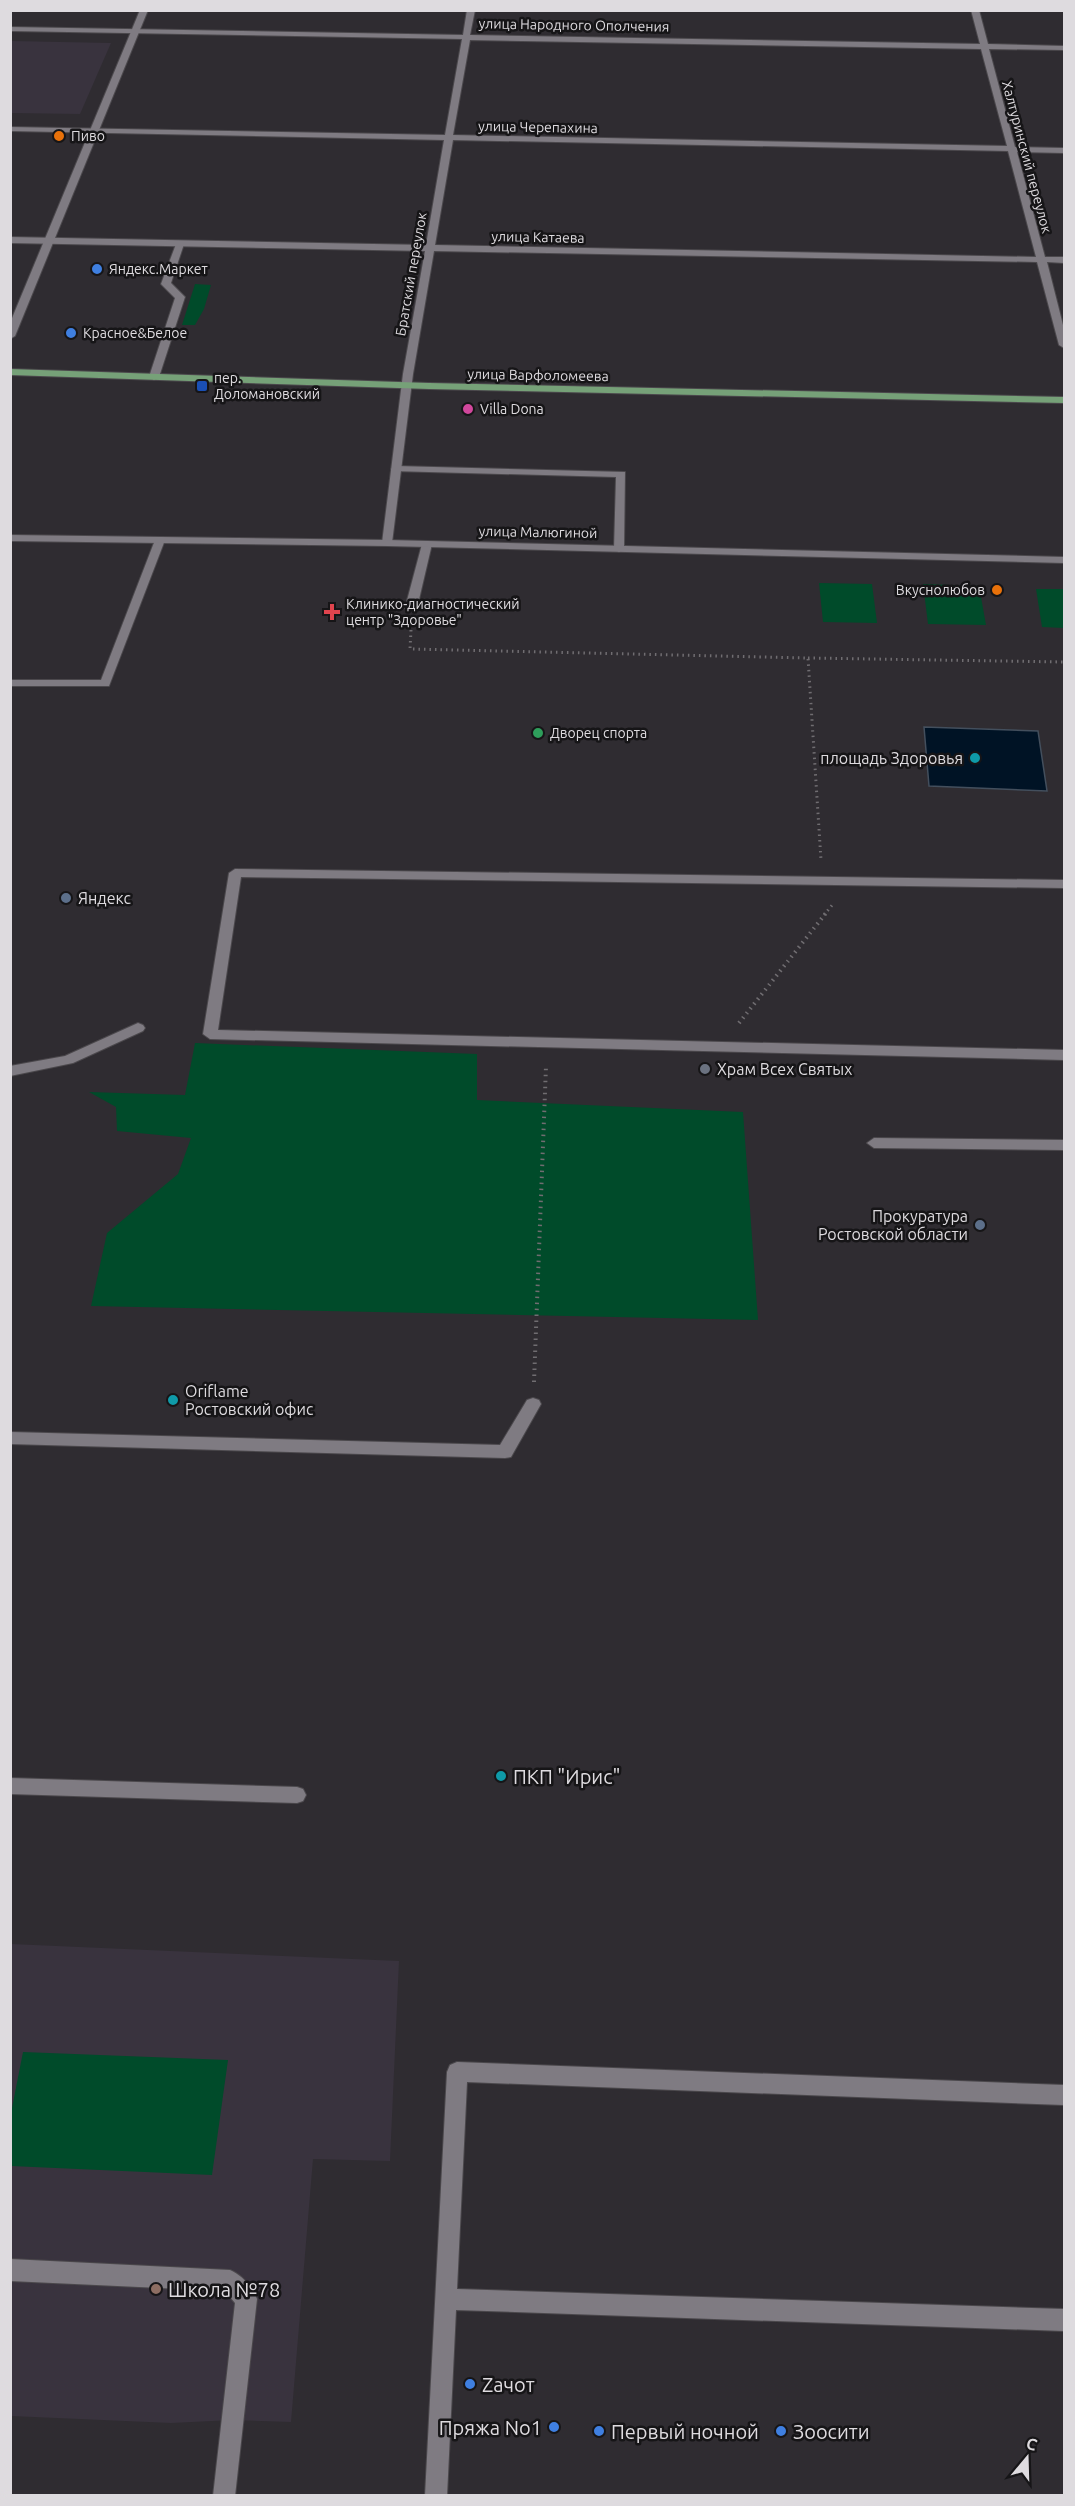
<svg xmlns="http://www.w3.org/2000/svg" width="1075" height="2506" font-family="Ubuntu,sans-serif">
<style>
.built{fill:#39333e}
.green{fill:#004b2a}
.water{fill:#001325;stroke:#434f5d;stroke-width:1.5}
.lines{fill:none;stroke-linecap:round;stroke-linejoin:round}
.service-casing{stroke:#4b484c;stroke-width:2}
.minor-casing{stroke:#4b484c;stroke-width:2}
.tertiary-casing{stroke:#4b484c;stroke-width:2}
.secondary-casing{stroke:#4b484c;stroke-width:2}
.primary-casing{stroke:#4b484c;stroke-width:2}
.path-far1{stroke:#706d71;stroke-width:3;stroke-dasharray:1.5 4;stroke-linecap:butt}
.path{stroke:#706d71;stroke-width:4;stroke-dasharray:1.5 4.5;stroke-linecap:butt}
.service{fill:#7f7b82;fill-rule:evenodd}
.minor{fill:#7f7b82;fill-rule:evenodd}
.tertiary{fill:#7f7b82;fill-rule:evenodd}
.secondary{fill:#7f7b82;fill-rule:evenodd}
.primary{fill:#76a178;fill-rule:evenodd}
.food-dot{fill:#e8710a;stroke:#161517;stroke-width:2}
.shop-dot{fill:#3f7fe0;stroke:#161517;stroke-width:2}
.transit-dot{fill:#1a4fb4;stroke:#161517;stroke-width:2}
.hotel-dot{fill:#d1479c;stroke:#161517;stroke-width:2}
.health-dot{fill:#e0444e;stroke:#161517;stroke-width:2}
.leisure-dot{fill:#2e9e5b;stroke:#161517;stroke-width:2}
.culture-dot{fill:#0f9aa8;stroke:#161517;stroke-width:2}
.service-dot{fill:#5c6f8a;stroke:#161517;stroke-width:2}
.worship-dot{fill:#6b7280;stroke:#161517;stroke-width:2}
.education-dot{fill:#8d6e63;stroke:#161517;stroke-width:2}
.labels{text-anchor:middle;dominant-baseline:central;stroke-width:5;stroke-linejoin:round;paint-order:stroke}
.far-street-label{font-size:14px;fill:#dedbdf;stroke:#161517}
.far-poi-label{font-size:14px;fill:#dedbdf;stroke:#161517;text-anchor:start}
.poi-label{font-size:16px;fill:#dedbdf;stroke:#161517;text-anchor:start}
.near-poi-label{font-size:20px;fill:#dedbdf;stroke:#161517;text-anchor:start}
</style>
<rect width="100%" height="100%" fill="#2f2c31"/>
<g class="built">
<polygon points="11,41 111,43 80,114 11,113"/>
<polygon points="11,1944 399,1961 390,2161 313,2159 291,2422 233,2420 171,2423 11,2416"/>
</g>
<g class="green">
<polygon points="195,284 211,285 204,309 195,325 182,325"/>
<polygon points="819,583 872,584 877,623 823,622"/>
<polygon points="923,584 979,586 986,625 928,624"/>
<polygon points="1036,589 1064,589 1064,628 1042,627"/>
<polygon points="195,1043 477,1054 477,1100 743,1112 758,1320 91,1306 107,1233 178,1174 191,1138 117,1131 116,1107 89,1092 185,1095"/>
<polygon points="23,2052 228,2060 212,2175 11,2166 11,2113"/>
</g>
<polygon class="water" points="924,727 1038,731 1047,791 929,786"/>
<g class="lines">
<g class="service-casing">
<g id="service">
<polygon points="180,241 184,244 171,283 185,297 159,377 154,380 149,377 175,298 161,284 176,244"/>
<polygon points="396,466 625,472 624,549 619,552 614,549 616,477 392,471 391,469"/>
<polygon points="160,537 165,540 109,686 10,686 10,680 101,680 155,540"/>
<polygon points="427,541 432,544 417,608 415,610 407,610 405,608 422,544"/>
<polygon points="235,869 1064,880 1064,888 241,877 218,1030 1064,1050 1064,1060 210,1039 203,1034 229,873"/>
<polygon points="138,1023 143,1025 145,1028 143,1031 73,1063 10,1076 10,1066 65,1056"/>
<polygon points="874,1138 1064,1140 1064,1150 874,1148 867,1143"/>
<polygon points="533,1398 539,1400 541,1404 511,1457 505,1458 10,1444 10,1432 500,1445 527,1400"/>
<polygon points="10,1778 297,1787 303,1789 306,1795 303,1801 297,1803 10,1794"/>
<polygon points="457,2062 1064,2085 1064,2105 467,2082 457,2289 1064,2309 1064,2331 456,2310 447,2496 425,2496 447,2072 450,2065"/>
<path d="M10 2259 230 2270C242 2275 252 2287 257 2299L235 2496H213L235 2303 225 2291 10 2281Z"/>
</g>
</g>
<g class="minor-casing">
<path id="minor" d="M467 10H475L470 35 980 44 971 10H979L988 44 1064 46V50L989 49 1015 147 1064 148V153L1017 152 1045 257H1064V263L1047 262 1064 329V348L1059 345 1037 262 434 251 413 374 392 543 387 546 382 543 403 374 425 251 10 243V237L426 245 444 140 10 131V127L445 135 462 39 10 31V27L463 35ZM470 40 981 49 1007 146 453 135ZM453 140 1008 151 1036 257 435 245Z"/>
</g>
<g class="tertiary-casing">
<polygon id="tertiary" points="10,535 387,540 1064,557 1064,563 387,546 10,541"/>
</g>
<g class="secondary-casing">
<polygon id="secondary" points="140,10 148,10 15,336 10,339 10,323"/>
</g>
<g class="primary-casing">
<polygon id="primary" points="10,369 429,383 1064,397 1064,403 429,389 10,375"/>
</g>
<g class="path-far1">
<polyline points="411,630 410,649 808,658 821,860"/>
<polyline points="808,658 1064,662"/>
<polyline points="824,915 833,904"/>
</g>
<g class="path">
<polyline points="739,1023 826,913"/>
<polyline points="534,1382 546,1066"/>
</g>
<use href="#service" class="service"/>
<use href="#minor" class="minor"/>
<use href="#tertiary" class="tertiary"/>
<use href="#secondary" class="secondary"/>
<use href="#primary" class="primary"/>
</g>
<g class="food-dot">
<circle cx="59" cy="136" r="6"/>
<circle cx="997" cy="590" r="6"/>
</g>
<g class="shop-dot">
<circle cx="97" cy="269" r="6"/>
<circle cx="71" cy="333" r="6"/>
<circle cx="470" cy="2384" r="6"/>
<circle cx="554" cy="2427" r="6"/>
<circle cx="599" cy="2431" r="6"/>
<circle cx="781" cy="2431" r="6"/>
</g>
<rect class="transit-dot" x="196" y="380" width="12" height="12" rx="3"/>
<circle class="hotel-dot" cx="468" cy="409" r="6"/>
<path class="health-dot" d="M329 603h6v6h6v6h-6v6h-6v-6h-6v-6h6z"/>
<circle class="leisure-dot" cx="538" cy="733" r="6"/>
<g class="culture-dot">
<circle cx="975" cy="758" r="6"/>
<circle cx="173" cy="1400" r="6"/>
<circle cx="501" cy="1776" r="6"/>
</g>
<g class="service-dot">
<circle cx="66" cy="898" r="6"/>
<circle cx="980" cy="1225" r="6"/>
</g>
<circle class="worship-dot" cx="705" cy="1069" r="6"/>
<circle class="education-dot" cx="156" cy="2289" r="6"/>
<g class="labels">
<g class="far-street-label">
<text transform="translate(574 25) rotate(1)">улица Народного Ополчения</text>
<text transform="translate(538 127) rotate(1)">улица Черепахина</text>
<text transform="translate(1027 157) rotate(75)">Халтуринский переулок</text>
<text transform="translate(538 237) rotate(1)">улица Катаева</text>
<text transform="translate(411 274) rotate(-80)">Братский переулок</text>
<text transform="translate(538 375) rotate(1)">улица Варфоломеева</text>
<text transform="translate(538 532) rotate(1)">улица Малюгиной</text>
</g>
<g class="far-poi-label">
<text x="71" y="136">Пиво</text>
<text x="109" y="269">Яндекс.Маркет</text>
<text x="83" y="333">Красное&amp;Белое</text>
<text x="214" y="378">пер.<tspan x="214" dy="16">Доломановский</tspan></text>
<text x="480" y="409">Villa Dona</text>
<text x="985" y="590" text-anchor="end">Вкуснолюбов</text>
<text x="346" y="604">Клинико-диагностический<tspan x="346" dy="16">центр "Здоровье"</tspan></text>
<text x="550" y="733">Дворец спорта</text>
</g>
<g class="poi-label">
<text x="963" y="758" text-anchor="end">площадь Здоровья</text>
<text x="78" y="898">Яндекс</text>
<text x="717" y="1069">Храм Всех Святых</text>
<text x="968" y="1216" text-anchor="end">Прокуратура<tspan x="968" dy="18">Ростовской области</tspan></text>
<text x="185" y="1391">Oriflame<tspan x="185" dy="18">Ростовский офис</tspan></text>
</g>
<g class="near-poi-label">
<text x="513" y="1776">ПКП "Ирис"</text>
<text x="168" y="2289">Школа №78</text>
<text x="482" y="2384">Zaчот</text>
<text x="542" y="2427" text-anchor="end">Пряжа No1</text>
<text x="611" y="2431">Первый ночной</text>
<text x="793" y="2431">Зоосити</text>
</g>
</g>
<rect width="1075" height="2506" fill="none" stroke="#dedbdf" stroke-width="24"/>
<g transform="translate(1027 2458) rotate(19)" stroke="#161517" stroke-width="4.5" paint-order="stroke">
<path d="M0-4.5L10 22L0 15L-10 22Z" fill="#dedbdf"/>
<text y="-9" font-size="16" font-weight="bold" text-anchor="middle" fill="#dedbdf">С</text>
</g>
</svg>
